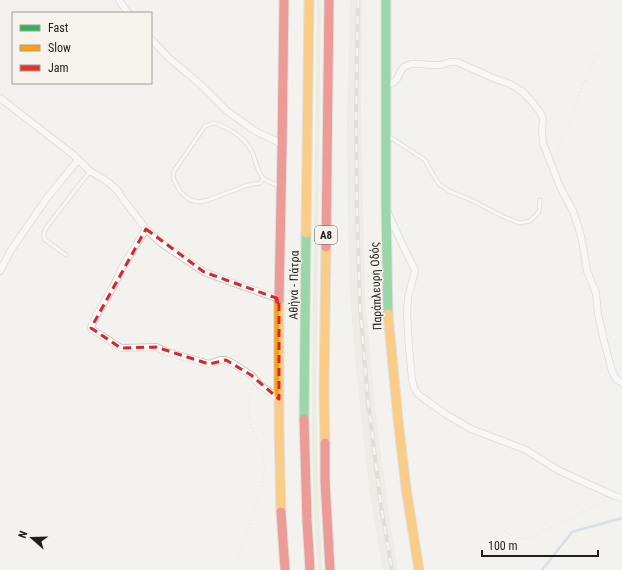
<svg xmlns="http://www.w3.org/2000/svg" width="622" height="570" font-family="'Roboto Condensed',sans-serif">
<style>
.built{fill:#e8e3db}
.green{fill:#dde6cf}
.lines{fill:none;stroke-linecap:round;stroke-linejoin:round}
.stream{stroke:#b4c7e1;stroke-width:2.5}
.lane-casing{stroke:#cccac8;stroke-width:5}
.street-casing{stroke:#cccac8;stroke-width:8}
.fast-casing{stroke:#cccac8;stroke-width:11}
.slow-casing{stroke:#cccac8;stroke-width:11}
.jam-casing{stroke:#cccac8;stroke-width:11}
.path{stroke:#d9d8d7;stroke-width:1.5;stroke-dasharray:1 3;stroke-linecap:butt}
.lane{stroke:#fdfdfd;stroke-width:3}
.street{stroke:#fdfdfd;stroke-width:6}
.fast{stroke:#30b455;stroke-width:9}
.slow{stroke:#ff9f0a;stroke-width:9}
.jam{stroke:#e5322d;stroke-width:9}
.rail-casing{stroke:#c6c6c4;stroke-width:4}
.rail{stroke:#f6f3ed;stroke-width:2.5;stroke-dasharray:8;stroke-linecap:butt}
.marked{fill:none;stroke:#d62828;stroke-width:3;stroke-dasharray:8 5;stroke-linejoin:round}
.labels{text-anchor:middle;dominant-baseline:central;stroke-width:3;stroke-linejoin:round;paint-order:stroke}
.shield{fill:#f6f3ed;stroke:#605e5a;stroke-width:1}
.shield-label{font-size:11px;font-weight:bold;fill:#1f1e1b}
.street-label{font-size:12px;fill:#1f1e1b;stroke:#f6f3ed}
</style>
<rect width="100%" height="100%" fill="#f4f2ef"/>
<polygon class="built" points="350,0 362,0 361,109 365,300 377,426 392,535 398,570 383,570 369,488 356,369 350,295 348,230 347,118"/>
<path class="green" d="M317 0H321L316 404 318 481 322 570H318C310 480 312 389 313 299 315 199 316 100 317 0Z"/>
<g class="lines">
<polyline class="stream" points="542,570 572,532 622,518"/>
<g class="lane-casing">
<g id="lane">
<polyline points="388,136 425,160 432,173 439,184 449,191 469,199 506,218 520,223 530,221 539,212 540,200"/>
<path d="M263 179 260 183 248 185 208 200 199 202 190 200 185 196 180 191 173 178 174 171 205 126 214 123C229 128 245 137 252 152 256 161 257 171 263 178 267 182 275 184 280 186"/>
<polyline points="66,255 44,239 44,233 46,228 90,171"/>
</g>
</g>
<g class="street-casing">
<g id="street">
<polyline points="119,0 128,13"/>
<polyline points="151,39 169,58 201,85 227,111 255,131 282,144"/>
<polyline points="386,86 394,82 397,79 401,71 404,67 411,64 420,64 430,65 441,65 450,62 457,62 493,78 510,84 523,92 533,103 540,112 543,119 542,130 543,143 560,187 573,211 578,226 582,240 587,271 596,293 598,314 604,341 612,371 616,379 622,383"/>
<polyline points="0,98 71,153 90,171 108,182 118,191 123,199 146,229 161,243 204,272 228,281 279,299"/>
<polyline points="387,211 404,248 414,268 415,271 408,297 407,313 409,347 412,380 414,388 418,394 423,398 447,415 471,429 524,449 558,470 586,483 615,496 622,498"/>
<polyline points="146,229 123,266 114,285 96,316 91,328 93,330 121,348 156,347 167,352 209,364 220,360 226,360 234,364 251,375 260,385 279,399"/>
<polyline points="0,271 11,250 47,198 78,160"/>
</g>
</g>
<g class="fast-casing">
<g id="fast">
<polyline points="386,0 386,208 388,314"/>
<polyline points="304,419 306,233"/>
</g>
</g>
<g class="slow-casing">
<g id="slow">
<polyline points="306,233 309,0"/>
<polyline points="279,300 279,431 281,512"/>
<polyline points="388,314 398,419 406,488 419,570"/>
<polyline points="325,443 324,391 326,247"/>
</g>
</g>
<g class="jam-casing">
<g id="jam">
<polyline points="326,247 329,0"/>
<polyline points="279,300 282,149 284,0"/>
<polyline points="304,419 307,520 310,570"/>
<polyline points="325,443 325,481 330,570"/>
<polyline points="281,512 285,570"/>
</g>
</g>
<g class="path">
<polyline points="556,156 585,80 598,52"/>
<polyline points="504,530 513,537 527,539 607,500"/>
<path d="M234 570C241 549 248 528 255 506 259 494 264 482 264 468 265 460 262 452 259 445 250 423 243 409 253 386"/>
</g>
<use href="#lane" class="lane"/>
<use href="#street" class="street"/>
<use href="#fast" class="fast"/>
<use href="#slow" class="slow"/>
<use href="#jam" class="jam"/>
<g class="rail-casing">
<polyline id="rail" points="358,0 356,118 357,213 360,307 368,401 381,506 392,570"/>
</g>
<use href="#rail" class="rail"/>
</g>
<path d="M0 0H622V570H0ZM146 229 204 272 279 299V399L251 375 226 360 209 364 156 347 121 348 91 328Z" fill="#f4f2ef" fill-opacity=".55" fill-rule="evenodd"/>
<path class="marked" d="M146 229 204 272 279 299V399L251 375 226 360 209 364 156 347 121 348 91 328Z"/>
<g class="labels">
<rect class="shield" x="315" y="226" width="22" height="18" rx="3"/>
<g class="shield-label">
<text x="326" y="235">Α8</text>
</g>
<g class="street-label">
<text transform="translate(294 285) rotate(-89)">Αθήνα - Πάτρα</text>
<text transform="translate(376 286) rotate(-92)">Παράπλευρη Οδός</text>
</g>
</g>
<rect x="12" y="12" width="140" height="72" fill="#f6f3ed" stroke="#a09e99"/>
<rect x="20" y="25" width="20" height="6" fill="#30b455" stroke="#a09e99"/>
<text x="48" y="32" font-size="12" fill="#1f1e1b">Fast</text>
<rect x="20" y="45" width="20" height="6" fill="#ff9f0a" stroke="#a09e99"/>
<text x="48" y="52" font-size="12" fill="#1f1e1b">Slow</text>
<rect x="20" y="65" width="20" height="6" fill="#e5322d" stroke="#a09e99"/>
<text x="48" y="72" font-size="12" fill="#1f1e1b">Jam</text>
<g transform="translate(32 538) rotate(290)" stroke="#f6f3ed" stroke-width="3" paint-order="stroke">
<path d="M0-3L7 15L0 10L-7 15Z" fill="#1f1e1b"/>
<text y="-6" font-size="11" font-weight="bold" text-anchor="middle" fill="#1f1e1b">N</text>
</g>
<path d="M482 550v6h116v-6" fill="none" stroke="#1f1e1b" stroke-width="2"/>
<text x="488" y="550" font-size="12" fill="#1f1e1b" stroke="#f6f3ed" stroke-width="3" paint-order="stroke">100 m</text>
</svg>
